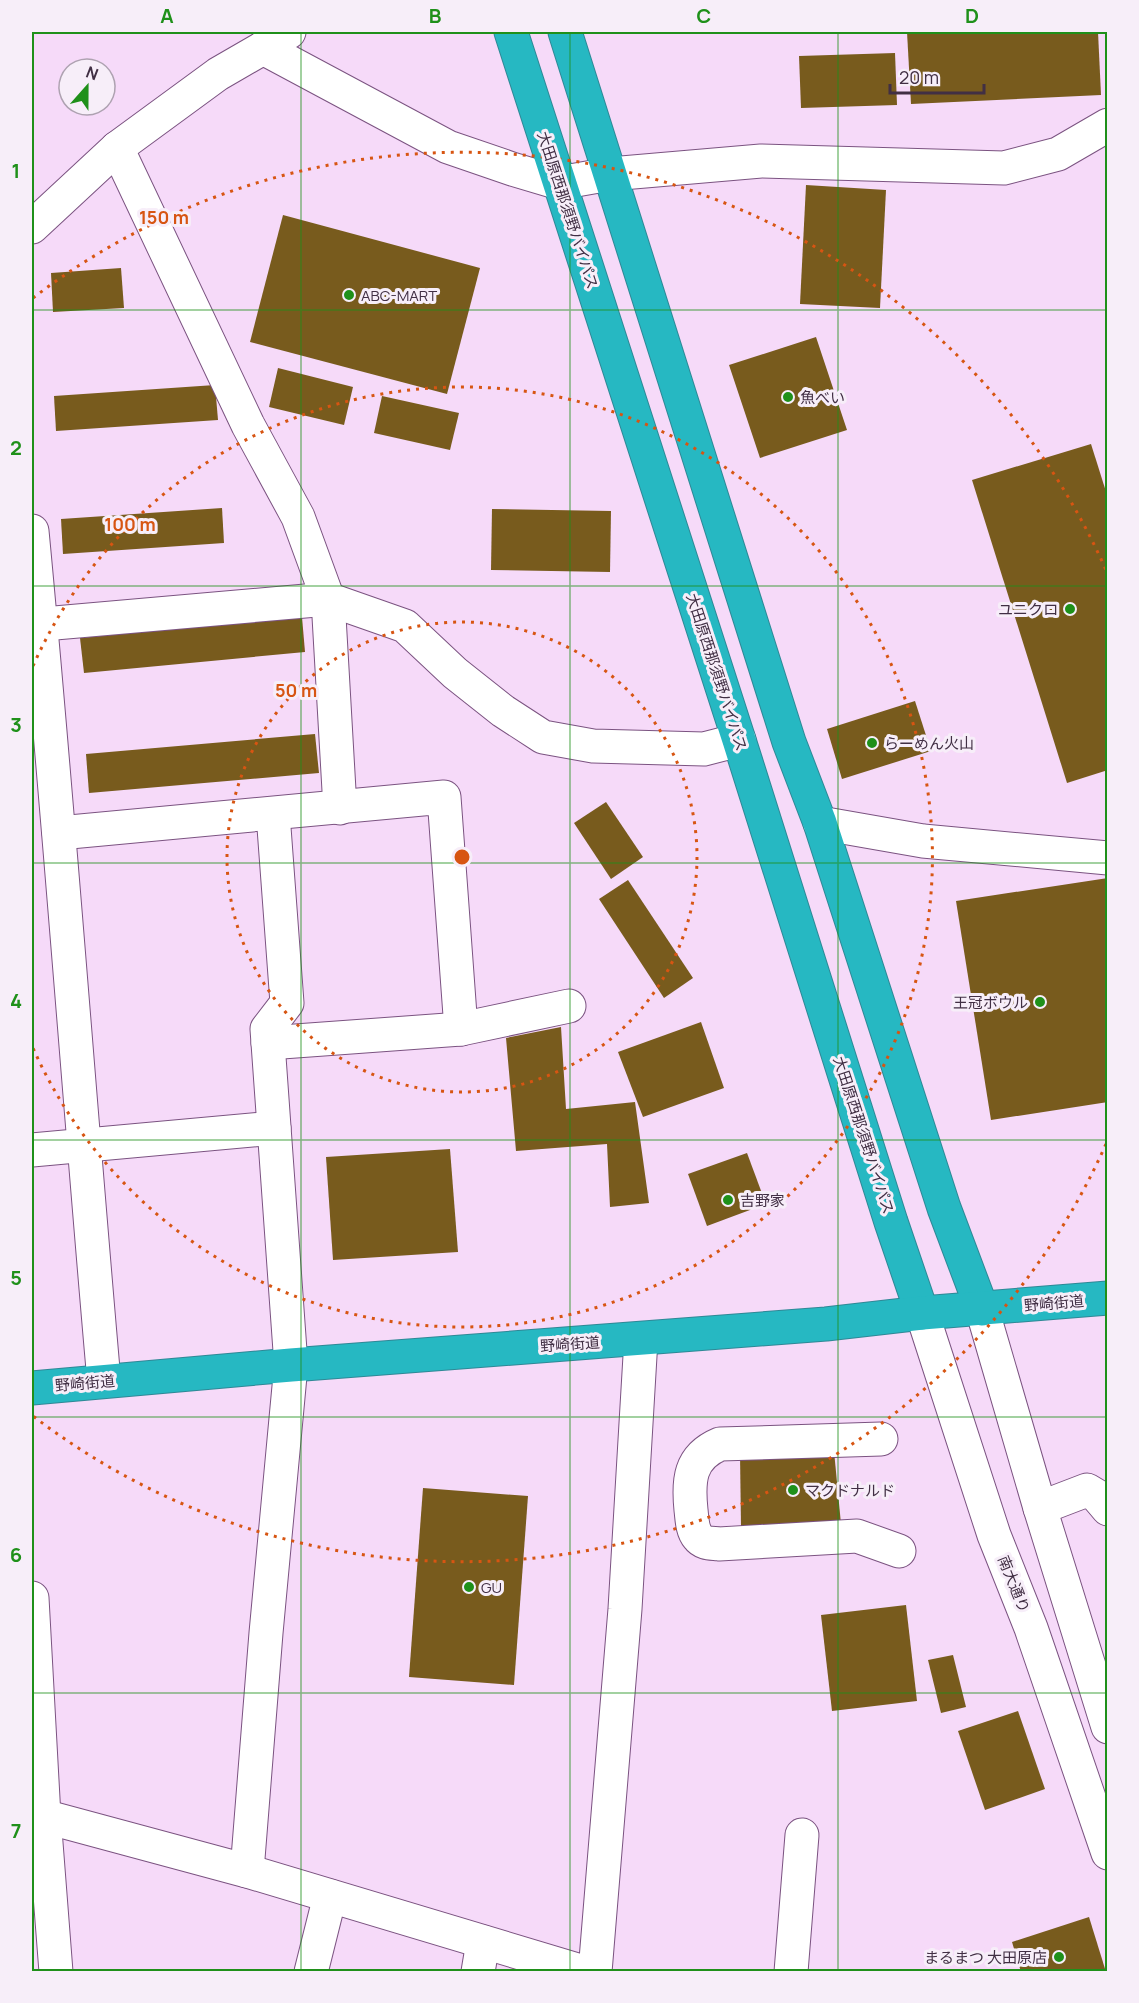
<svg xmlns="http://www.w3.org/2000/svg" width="1139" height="2003" font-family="Manrope,'Noto Sans JP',sans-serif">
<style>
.building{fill:#785b1d}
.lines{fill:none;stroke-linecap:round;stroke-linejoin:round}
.minor-casing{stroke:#7b5381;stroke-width:35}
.highway-casing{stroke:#2f8896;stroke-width:35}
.minor{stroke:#fff;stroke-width:33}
.highway{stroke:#26b8c2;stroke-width:33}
.grid{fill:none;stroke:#1f901a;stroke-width:1.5;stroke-opacity:0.55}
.ring{fill:none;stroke:#d75512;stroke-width:3;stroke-dasharray:3 6}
.poi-dot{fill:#1f901a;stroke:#f7eef9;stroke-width:2}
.labels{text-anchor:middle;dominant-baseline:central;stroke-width:6;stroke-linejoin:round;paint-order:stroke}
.street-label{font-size:15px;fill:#412f44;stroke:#f7eef9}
.poi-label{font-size:15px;fill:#412f44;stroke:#f7eef9;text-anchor:start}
.centre{fill:#d75512;stroke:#f7eef9;stroke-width:3}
.ring-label{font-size:18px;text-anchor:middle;font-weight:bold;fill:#d75512;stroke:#f7eef9;stroke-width:6;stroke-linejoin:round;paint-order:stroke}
.neatline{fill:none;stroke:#1f901a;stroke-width:2}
.grid-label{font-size:20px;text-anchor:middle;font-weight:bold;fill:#1f901a}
</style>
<rect width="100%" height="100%" fill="#f6daf9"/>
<g class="building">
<polygon points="907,32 1098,32 1101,95 911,104"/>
<polygon points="895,53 897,105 801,108 799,56"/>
<polygon points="806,185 886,190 880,308 800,304"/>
<polygon points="283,215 480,268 447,394 250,342"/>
<polygon points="121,268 124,308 53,312 51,273"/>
<polygon points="816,337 847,430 760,458 729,365"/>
<polygon points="278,368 353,387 344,425 269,407"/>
<polygon points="215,385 218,420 56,431 54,396"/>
<polygon points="382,396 459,413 450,450 374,433"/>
<polygon points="1091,444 1108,498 1108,770 1067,783 972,480"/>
<polygon points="222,508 224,543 63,554 61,519"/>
<polygon points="492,509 611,511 610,572 491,570"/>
<polygon points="302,617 305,652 84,673 80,638"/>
<polygon points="915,701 931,751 842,779 827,729"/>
<polygon points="315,734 319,773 89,793 86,754"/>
<polygon points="606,802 643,857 611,879 574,823"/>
<polygon points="1108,878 1108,1102 991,1120 956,901"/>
<polygon points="628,880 693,978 664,998 599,899"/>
<polygon points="701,1022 724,1088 643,1117 618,1052"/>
<polygon points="561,1027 566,1109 635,1102 649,1203 610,1207 607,1144 516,1151 506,1038"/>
<polygon points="450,1149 458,1252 333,1260 326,1157"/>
<polygon points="747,1153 766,1204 707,1226 688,1174"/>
<polygon points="834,1451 841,1524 741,1527 740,1454"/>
<polygon points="423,1488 528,1496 514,1685 409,1677"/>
<polygon points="906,1605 917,1701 832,1711 821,1615"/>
<polygon points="953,1655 966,1707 941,1713 928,1660"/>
<polygon points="1018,1711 1045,1789 985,1810 958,1731"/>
<polygon points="1089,1917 1106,1972 1021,1972 1012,1942"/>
</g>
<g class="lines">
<g class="minor-casing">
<g id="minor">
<polyline points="263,48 448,147 512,169 559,183 610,174 761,161 1004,168 1058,154 1108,125"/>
<polyline points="117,148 248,425 298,517 328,599 340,808"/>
<polyline points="32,227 117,148 218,74 263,48 289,32"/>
<path d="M32 531C59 814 79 1098 104 1381"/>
<polyline points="32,625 328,599 405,626 455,673 503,711 543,737 593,746 704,749 739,740"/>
<polyline points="820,823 923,841 1108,858"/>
<polyline points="59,833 444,797 461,1029"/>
<polyline points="268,1043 461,1029 569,1006"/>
<polyline points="32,1150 274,1128"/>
<polyline points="982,1309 1040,1508 1108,1727"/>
<polyline points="922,1313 994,1535 1031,1628 1108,1853"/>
<path d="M881 1439 720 1444C689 1457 688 1481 691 1510 692 1518 692 1530 698 1537 703 1544 712 1543 719 1544L857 1536 899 1551"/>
<polyline points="1040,1508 1087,1490 1097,1496 1108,1509"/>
<polyline points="32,1598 44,1817 56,1972"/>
<polyline points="32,1813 247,1871 584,1972"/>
<polyline points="247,1871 266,1633 291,1365 267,1029 287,1003 273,814"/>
<polyline points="311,1972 330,1896"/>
<polyline points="478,1972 483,1942"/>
<polyline points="595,1972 625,1609 641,1339"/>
<polyline points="791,1972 802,1835"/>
</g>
</g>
<g class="highway-casing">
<g id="highway">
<polyline points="511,32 739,740 891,1222 922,1313"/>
<polyline points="565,32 789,742 820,823 944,1208 982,1309"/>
<polyline points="32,1388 291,1365 826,1324 922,1313 1108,1298"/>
</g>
</g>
<use href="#minor" class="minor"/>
<use href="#highway" class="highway"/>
</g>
<path class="grid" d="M301 32V1972M570 32V1972M838 32V1972M32 310H1108M32 586H1108M32 863H1108M32 1140H1108M32 1417H1108M32 1693H1108"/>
<g class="ring">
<circle cx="462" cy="857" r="235"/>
<path d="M33 666A470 470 0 1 1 33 1048"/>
<path d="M1106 1144A705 705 0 0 1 33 1416M33 298A705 705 0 0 1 1106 570"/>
</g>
<g class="poi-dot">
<circle cx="349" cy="295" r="6"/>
<circle cx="788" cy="397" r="6"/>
<circle cx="1070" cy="609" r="6"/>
<circle cx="872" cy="743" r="6"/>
<circle cx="1040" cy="1002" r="6"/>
<circle cx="728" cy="1200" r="6"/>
<circle cx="793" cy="1490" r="6"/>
<circle cx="469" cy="1587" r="6"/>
<circle cx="1059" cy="1957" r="6"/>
</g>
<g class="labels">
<g class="street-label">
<text transform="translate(568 210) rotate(72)">大田原西那須野バイパス</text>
<text transform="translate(717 672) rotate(72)">大田原西那須野バイパス</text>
<text transform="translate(864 1135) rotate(72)">大田原西那須野バイパス</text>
<text transform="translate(1054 1303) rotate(-5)">野崎街道</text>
<text transform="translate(570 1344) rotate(-4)">野崎街道</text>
<text transform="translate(85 1383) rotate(-5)">野崎街道</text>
<text transform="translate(1014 1584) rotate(68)">南大通り</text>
</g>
<g class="poi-label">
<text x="361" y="295">ABC-MART</text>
<text x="800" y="397">魚べい</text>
<text x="1058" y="609" text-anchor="end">ユニクロ</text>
<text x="884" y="743">らーめん火山</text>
<text x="1028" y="1002" text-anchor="end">王冠ボウル</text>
<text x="740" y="1200">吉野家</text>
<text x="805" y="1490">マクドナルド</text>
<text x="481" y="1587">GU</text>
<text x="1047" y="1957" text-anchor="end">まるまつ 大田原店</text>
</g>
</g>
<circle cx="462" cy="857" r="9" class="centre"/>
<g class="ring-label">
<text x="164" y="224">150 m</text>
<text x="130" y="531">100 m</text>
<text x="296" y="697">50 m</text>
</g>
<rect width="1139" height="2003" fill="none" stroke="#f7eef9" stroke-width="66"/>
<g transform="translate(87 87) rotate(21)"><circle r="28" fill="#f7eef9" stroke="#aea2b1" stroke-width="1.5"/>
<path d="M0-4.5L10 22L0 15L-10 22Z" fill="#1f901a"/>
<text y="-9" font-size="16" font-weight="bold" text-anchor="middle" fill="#412f44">N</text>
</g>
<path d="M890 84v9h94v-9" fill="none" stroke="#412f44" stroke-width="3"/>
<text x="899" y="84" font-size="18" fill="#412f44" stroke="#f7eef9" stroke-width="4.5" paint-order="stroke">20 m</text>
<rect x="33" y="33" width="1073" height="1937" class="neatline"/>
<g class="grid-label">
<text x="167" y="23">A</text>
<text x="435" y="23">B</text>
<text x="704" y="23">C</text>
<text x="972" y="23">D</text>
<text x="16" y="178">1</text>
<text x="16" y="455">2</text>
<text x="16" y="732">3</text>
<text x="16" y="1008">4</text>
<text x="16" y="1285">5</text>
<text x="16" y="1562">6</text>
<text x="16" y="1838">7</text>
</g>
</svg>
